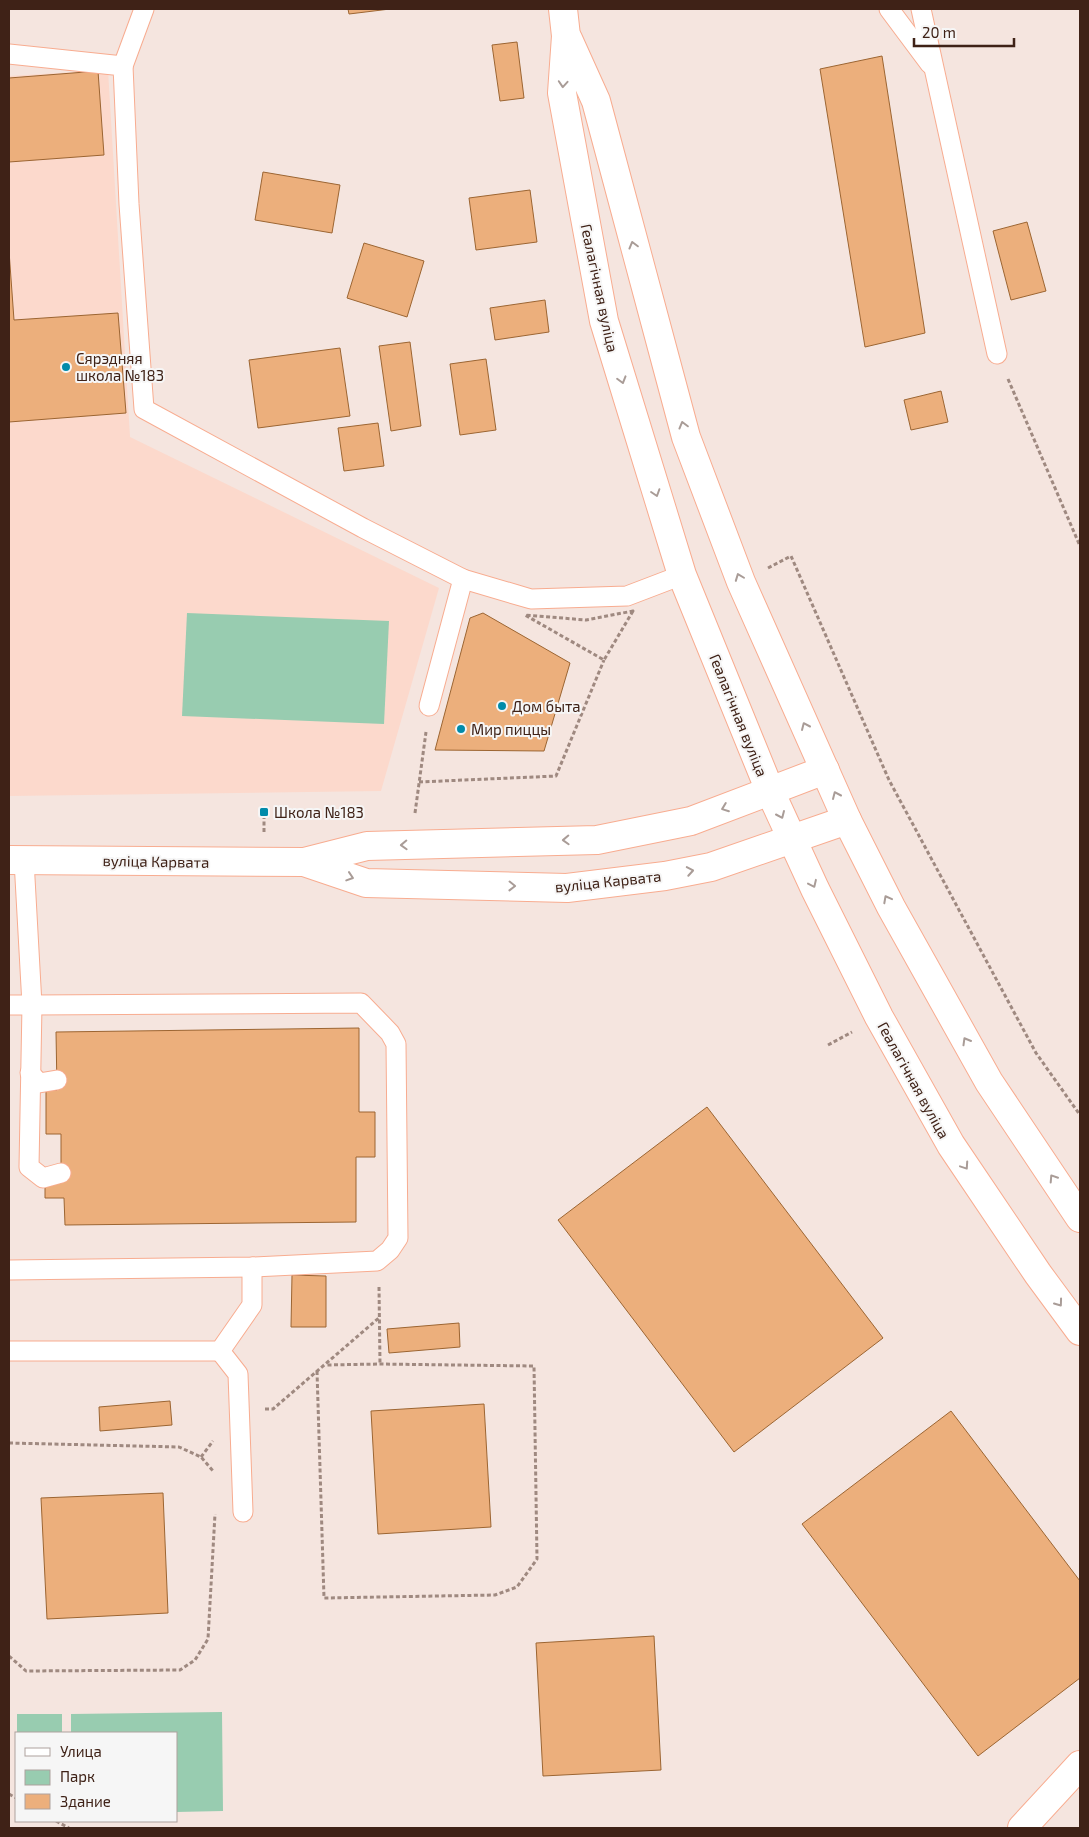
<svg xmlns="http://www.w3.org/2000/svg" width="1089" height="1837" font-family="'Exo 2',sans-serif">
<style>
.built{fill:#fcd9cc}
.green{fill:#98ccb0}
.building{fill:#ecaf7c;stroke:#9c6532}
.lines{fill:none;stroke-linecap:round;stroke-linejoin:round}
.service-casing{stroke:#f8ac90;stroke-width:21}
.minor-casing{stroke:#f8ac90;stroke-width:30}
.tertiary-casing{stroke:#f8ac90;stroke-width:30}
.path{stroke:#9f8980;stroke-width:3;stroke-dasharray:4 2.5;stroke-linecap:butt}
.service{stroke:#fff;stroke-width:19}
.minor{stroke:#fff;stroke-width:28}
.tertiary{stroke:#fff;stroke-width:28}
.oneway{stroke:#a99c97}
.poi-dot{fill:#018baa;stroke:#f6f6f6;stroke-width:2}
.labels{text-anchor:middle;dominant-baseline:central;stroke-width:4;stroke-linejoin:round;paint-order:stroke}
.street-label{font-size:15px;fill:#3f2217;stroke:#f6f6f6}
.poi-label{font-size:15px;fill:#3f2217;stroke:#f6f6f6;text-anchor:start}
</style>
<rect width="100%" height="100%" fill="#f5e5df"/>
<polygon class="built" points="108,70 130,437 439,588 381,791 9,796 9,76"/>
<g class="green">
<polygon points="187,613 389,621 384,724 182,716"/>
<polygon points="222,1712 223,1811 176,1812 176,1733 71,1733 71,1714"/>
<rect x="17" y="1714" width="45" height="19"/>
</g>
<g class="building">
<polygon points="348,9 390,9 349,14"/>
<polygon points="517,42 524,98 500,101 492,45"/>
<polygon points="882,56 925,333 865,347 820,69"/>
<polygon points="98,71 104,155 9,162 9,78"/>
<polygon points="263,172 340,185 332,233 255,220"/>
<polygon points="530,190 537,242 476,250 469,198"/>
<polygon points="1027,222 1046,291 1011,300 993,231"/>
<polygon points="364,243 424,261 407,317 347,298"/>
<polygon points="9,251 14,320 118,313 126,413 9,422"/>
<polygon points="545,300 549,332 495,340 490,308"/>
<polygon points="410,342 421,426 391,431 379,346"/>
<polygon points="340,348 350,416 258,428 249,360"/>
<polygon points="486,359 496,430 460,435 450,364"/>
<polygon points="941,391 948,422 911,430 904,400"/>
<polygon points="378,423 384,466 344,471 338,428"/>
<polygon points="483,613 570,663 544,751 435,750 470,618"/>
<polygon points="359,1028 359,1112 375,1112 375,1157 356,1157 356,1222 65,1225 64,1198 45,1198 45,1184 61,1183 61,1134 46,1134 46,1090 57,1090 56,1032"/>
<polygon points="707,1107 883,1338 734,1452 558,1220"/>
<polygon points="292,1275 326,1276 326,1327 291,1327"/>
<polygon points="459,1323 460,1347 389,1353 387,1329"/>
<polygon points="170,1401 172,1425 100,1431 99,1407"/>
<polygon points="484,1404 491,1527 378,1534 371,1411"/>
<polygon points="951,1411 1080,1581 1080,1678 978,1756 802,1524"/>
<polygon points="163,1493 168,1613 47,1619 41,1498"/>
<polygon points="654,1636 661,1770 543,1776 536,1643"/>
</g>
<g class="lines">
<g class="service-casing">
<g id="service">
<polyline points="889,9 930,64"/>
<polyline points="921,9 997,354"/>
<polyline points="9,54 123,66 129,204 144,409 363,528 463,579 531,599 627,596 682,575"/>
<polyline points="123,66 144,9"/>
<polyline points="429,706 463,579"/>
<polyline points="9,1005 32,1005 29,1167 43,1178 61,1173"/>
<polyline points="30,1073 39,1083 57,1080"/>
<polyline points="9,1270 252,1267 377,1261 390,1250 398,1238 396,1044 390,1033 361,1003 32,1005 24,860"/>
<polyline points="9,1351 220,1351 252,1305 252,1267"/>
<polyline points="220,1351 238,1374 243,1512"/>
</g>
</g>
<g class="minor-casing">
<polyline id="minor" points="1022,1828 1080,1765"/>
</g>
<g class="tertiary-casing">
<g id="tertiary">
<polyline points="563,9 566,36 562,93 604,321 682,575 770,791 815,889 879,1017 951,1145 1038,1274 1080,1331"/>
<polyline points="568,39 596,101 686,437 741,582 847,820 891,907 989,1082 1080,1218"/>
<polyline points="9,860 304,862 367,846 597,840 691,821 825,770"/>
<polyline points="304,862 366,883 567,888 665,876 711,867 847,820"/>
</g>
</g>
<g class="path">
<polyline points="1008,379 1080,546"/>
<polyline points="768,568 791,556 889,780 1036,1053 1080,1115"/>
<polygon points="633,611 604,660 525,615 586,620"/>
<polyline points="419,782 556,776 604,660"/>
<polyline points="415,813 426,732"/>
<polyline points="264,832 264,812"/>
<polyline points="828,1045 852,1032"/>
<polyline points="379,1287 380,1364"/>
<polyline points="317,1371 324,1598 495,1595 517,1587 537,1559 534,1366 380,1364 325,1365"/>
<polyline points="265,1409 273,1409 380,1317"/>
<polyline points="9,1443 179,1447 201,1457 214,1472"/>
<polyline points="201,1457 213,1441"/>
<polyline points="9,1656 26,1671 180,1670 195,1660 208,1639 215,1514"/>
<polyline points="9,1794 16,1798"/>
<polyline points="56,1821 69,1828"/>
</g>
<use href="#service" class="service"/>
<use href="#minor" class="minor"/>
<use href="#tertiary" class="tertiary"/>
</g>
<defs><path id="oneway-chevron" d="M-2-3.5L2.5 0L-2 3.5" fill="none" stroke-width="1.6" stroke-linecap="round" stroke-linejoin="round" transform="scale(1.25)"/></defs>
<g class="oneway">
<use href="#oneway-chevron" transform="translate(563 84) rotate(94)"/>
<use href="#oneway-chevron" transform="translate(633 245) rotate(-105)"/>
<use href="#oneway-chevron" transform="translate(622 380) rotate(74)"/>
<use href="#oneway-chevron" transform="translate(683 425) rotate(-105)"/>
<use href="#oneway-chevron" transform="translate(656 493) rotate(72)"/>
<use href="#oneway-chevron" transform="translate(739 577) rotate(-111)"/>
<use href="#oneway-chevron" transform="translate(805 726) rotate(-114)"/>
<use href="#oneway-chevron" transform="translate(836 795) rotate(-114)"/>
<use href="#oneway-chevron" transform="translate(725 808) rotate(159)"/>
<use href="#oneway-chevron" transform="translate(781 815) rotate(66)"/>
<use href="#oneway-chevron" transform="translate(566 840) rotate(178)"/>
<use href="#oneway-chevron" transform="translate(404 845) rotate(178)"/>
<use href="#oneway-chevron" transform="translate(690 871) rotate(-10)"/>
<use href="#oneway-chevron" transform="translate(350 877) rotate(18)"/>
<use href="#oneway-chevron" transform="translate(813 884) rotate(65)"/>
<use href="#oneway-chevron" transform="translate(512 886) rotate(1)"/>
<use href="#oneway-chevron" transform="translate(887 899) rotate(-118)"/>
<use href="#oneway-chevron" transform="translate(966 1041) rotate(-120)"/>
<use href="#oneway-chevron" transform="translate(965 1166) rotate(56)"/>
<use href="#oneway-chevron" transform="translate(1053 1178) rotate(-123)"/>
<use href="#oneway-chevron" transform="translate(1059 1303) rotate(54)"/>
</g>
<g class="poi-dot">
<circle cx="66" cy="367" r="5"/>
<circle cx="502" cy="706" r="5"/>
<circle cx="461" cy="729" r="5"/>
<rect x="259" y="807" width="10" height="10" rx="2.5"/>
</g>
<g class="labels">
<g class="street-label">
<text transform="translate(600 288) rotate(78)">Геалагічная вуліца</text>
<text transform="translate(739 715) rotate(68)">Геалагічная вуліца</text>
<text transform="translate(156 861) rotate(1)">вуліца Карвата</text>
<text transform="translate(608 881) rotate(-6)">вуліца Карвата</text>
<text transform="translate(914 1080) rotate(61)">Геалагічная вуліца</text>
</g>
<g class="poi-label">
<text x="76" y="358">Сярэдняя<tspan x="76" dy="17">школа №183</tspan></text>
<text x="512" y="706">Дом быта</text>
<text x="471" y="729">Мир пиццы</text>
<text x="274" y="812">Школа №183</text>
</g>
</g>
<rect width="1089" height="1837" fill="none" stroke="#3f2217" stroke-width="20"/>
<rect x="15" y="1732" width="162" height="90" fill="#f6f6f6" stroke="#ada19d"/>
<rect x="25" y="1748" width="25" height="8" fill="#ffffff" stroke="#ada19d"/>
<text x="60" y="1757" font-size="15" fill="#3f2217">Улица</text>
<rect x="25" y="1770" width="25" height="15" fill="#98ccb0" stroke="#ada19d"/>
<text x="60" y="1782" font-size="15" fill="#3f2217">Парк</text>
<rect x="25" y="1794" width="25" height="15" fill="#ecaf7c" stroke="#ada19d"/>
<text x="60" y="1807" font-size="15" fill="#3f2217">Здание</text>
<path d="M914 38v8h100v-8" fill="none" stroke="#3f2217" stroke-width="2.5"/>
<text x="922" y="38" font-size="15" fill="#3f2217" stroke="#f6f6f6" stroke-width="4" paint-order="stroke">20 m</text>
</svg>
